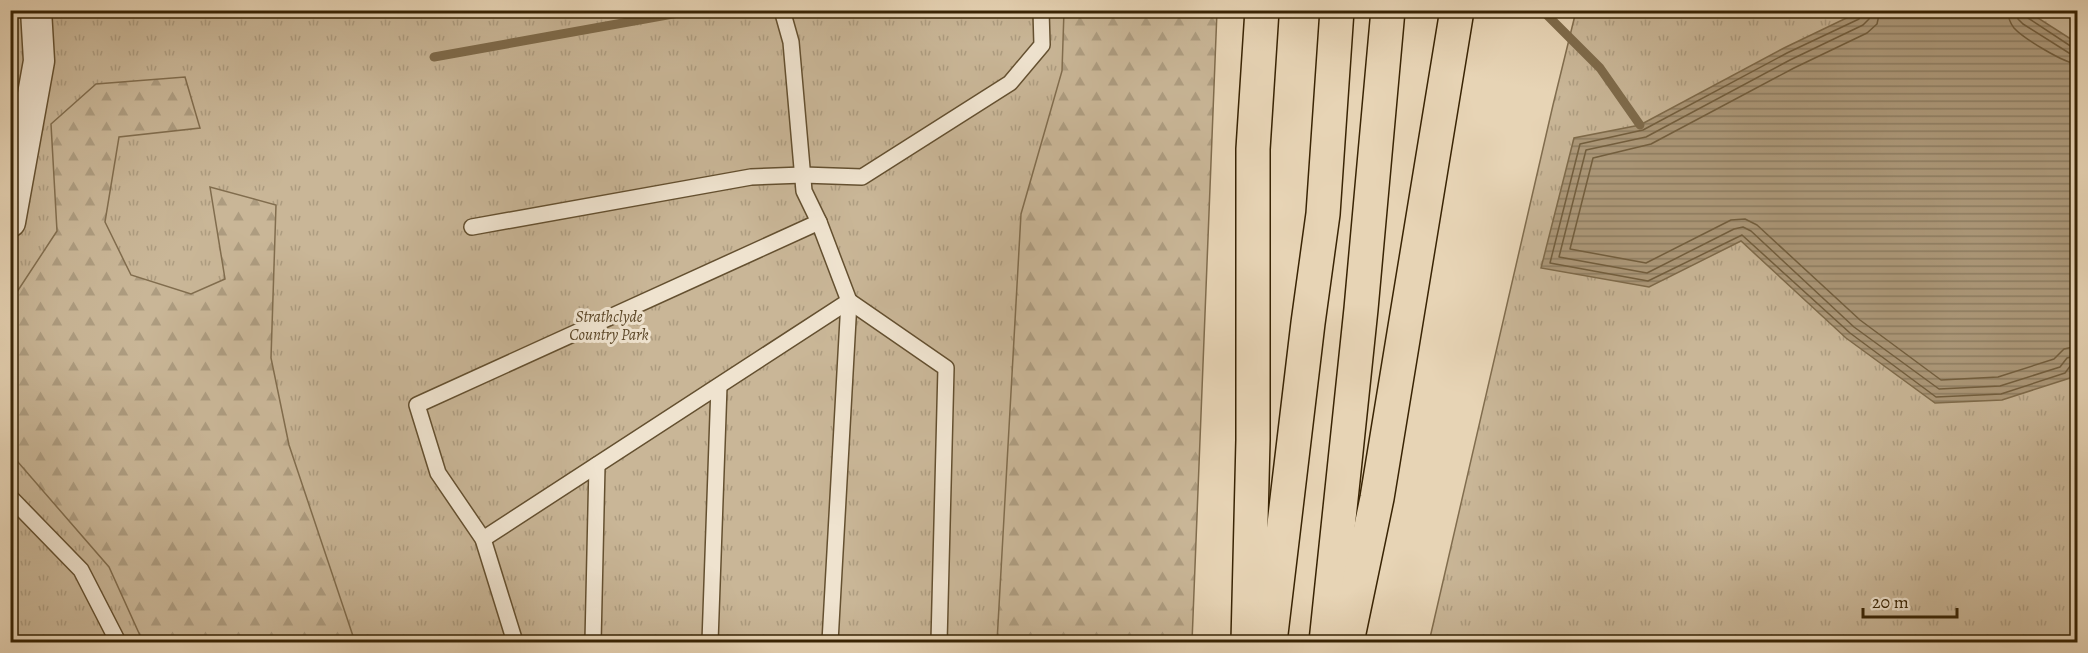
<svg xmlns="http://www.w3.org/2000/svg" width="2088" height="653" font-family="Alegreya,serif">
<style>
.grass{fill:url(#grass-tufts);stroke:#816d4e;stroke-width:1.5}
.forest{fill:url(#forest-firs);stroke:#816d4e;stroke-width:1.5}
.water{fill:url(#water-rules);stroke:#7e6a4a;stroke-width:1.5}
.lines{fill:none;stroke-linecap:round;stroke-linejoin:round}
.shore{stroke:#725e3e;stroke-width:1.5}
.stream{stroke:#7e6a4a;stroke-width:9}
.lane-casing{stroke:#645030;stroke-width:18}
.street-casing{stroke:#645030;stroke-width:33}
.highway-casing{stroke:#392404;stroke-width:36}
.lane{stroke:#efe3cf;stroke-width:15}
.street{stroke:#efe3cf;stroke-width:30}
.highway{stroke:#e7d4b5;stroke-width:33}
.labels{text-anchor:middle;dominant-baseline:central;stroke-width:6;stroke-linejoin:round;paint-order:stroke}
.park-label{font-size:16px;font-style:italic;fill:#5d4829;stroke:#efe3cf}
</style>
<defs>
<pattern id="grass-tufts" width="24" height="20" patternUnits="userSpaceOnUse" patternTransform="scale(1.5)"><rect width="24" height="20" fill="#c9b697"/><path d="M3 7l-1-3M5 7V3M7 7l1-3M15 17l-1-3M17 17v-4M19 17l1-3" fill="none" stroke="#ad9c80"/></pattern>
<pattern id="forest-firs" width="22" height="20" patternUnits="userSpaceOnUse" patternTransform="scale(1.5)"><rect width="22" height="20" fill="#c9b697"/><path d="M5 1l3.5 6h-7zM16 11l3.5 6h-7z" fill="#ad9c80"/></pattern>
<pattern id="water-rules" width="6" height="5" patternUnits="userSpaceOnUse" patternTransform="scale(1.5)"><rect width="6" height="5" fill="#ac9879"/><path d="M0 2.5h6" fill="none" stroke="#8d7c61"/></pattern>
</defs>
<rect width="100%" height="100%" fill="#e7d4b5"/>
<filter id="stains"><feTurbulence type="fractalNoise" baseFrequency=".00333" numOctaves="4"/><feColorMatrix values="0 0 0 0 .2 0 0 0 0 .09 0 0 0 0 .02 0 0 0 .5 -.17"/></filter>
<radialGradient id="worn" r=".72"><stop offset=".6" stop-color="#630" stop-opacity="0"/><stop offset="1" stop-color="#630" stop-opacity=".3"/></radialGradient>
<g class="grass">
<polygon points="10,11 1207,11 1185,642 11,642"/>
<polygon points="1576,11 2077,11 2077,642 1429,642 1553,105"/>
</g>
<g class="forest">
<polygon points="1064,11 1217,11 1192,642 997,642 1021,214 1062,71"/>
<polygon points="185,77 200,128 119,137 105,222 131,275 191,294 225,279 210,187 276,205 271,358 289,445 355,642 143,642 109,567 11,454 11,301 57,231 51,124 96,84"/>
</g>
<polygon class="water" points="1863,10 2027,11 2077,43 2078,365 2070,378 2002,400 1935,403 1846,338 1741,241 1649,287 1541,268 1574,138 1640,125 1784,48"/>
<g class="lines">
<g class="shore">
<polyline points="1863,10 1859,19 1787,53 1643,130 1580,144 1550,263 1648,281 1742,235 1850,333 1936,397 2001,394 2065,373 2071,365 2078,363"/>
<polyline points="1871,10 1869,19 1863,25 1790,60 1646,137 1586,150 1559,257 1647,273 1734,229 1743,227 1751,231 1854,327 1939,389 2000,386 2060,367 2067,358 2078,355"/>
<polyline points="1880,10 1877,24 1867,33 1794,68 1651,144 1593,158 1570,249 1646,263 1731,220 1745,219 1757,225 1860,320 1941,380 1998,377 2054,359 2064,349 2078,346"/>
<path d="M2008 10C2008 17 2010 23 2014 28 2023 38 2065 64 2078 64"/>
<polyline points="2017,10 2018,19 2023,24 2069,53 2078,55"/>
<polyline points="2025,10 2028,18 2072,47 2078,48"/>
</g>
<g class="stream">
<polyline points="1542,10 1600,68 1640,125"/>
<polyline points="434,57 695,10"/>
</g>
<g class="lane-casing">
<g id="lane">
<polyline points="472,227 751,177 803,175 862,177 1010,83 1042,45 1041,10"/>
<polyline points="849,301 946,368 939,642"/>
<polyline points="10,497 81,570 118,642"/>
<polyline points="483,539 849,301 819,222 804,191 791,42 782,10"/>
<polyline points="515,642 483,539 438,473 417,405 819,222"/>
<polyline points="593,642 597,465"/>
<polyline points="710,642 719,386"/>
<polyline points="830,642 849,301"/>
</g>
</g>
<g class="street-casing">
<polyline id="street" points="10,222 39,61 36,10"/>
</g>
<g class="highway-casing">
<g id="highway">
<polyline points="1248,642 1253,440 1253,149 1262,10"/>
<polyline points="1270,642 1308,323 1323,214 1337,10"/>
<polyline points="1326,642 1361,309 1388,10"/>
<polyline points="1347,642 1377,498 1457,10"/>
</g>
</g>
<use href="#lane" class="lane"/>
<use href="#street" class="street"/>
<use href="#highway" class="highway"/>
</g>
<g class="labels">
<g class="park-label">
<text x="609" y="317">Strathclyde<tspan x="609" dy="18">Country Park</tspan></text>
</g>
</g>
<rect width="2088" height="653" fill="none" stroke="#e7d4b5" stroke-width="36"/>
<rect x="12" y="12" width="2064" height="629" fill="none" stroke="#392404" stroke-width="3"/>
<rect x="18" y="18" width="2052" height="617" fill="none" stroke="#392404" stroke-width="1.5"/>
<path d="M1863 608v9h94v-9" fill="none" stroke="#392404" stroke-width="3"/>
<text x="1872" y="608" font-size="18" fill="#392404" stroke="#efe3cf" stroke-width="4.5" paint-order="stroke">20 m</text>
<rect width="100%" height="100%" filter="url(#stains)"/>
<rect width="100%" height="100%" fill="url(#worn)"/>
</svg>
